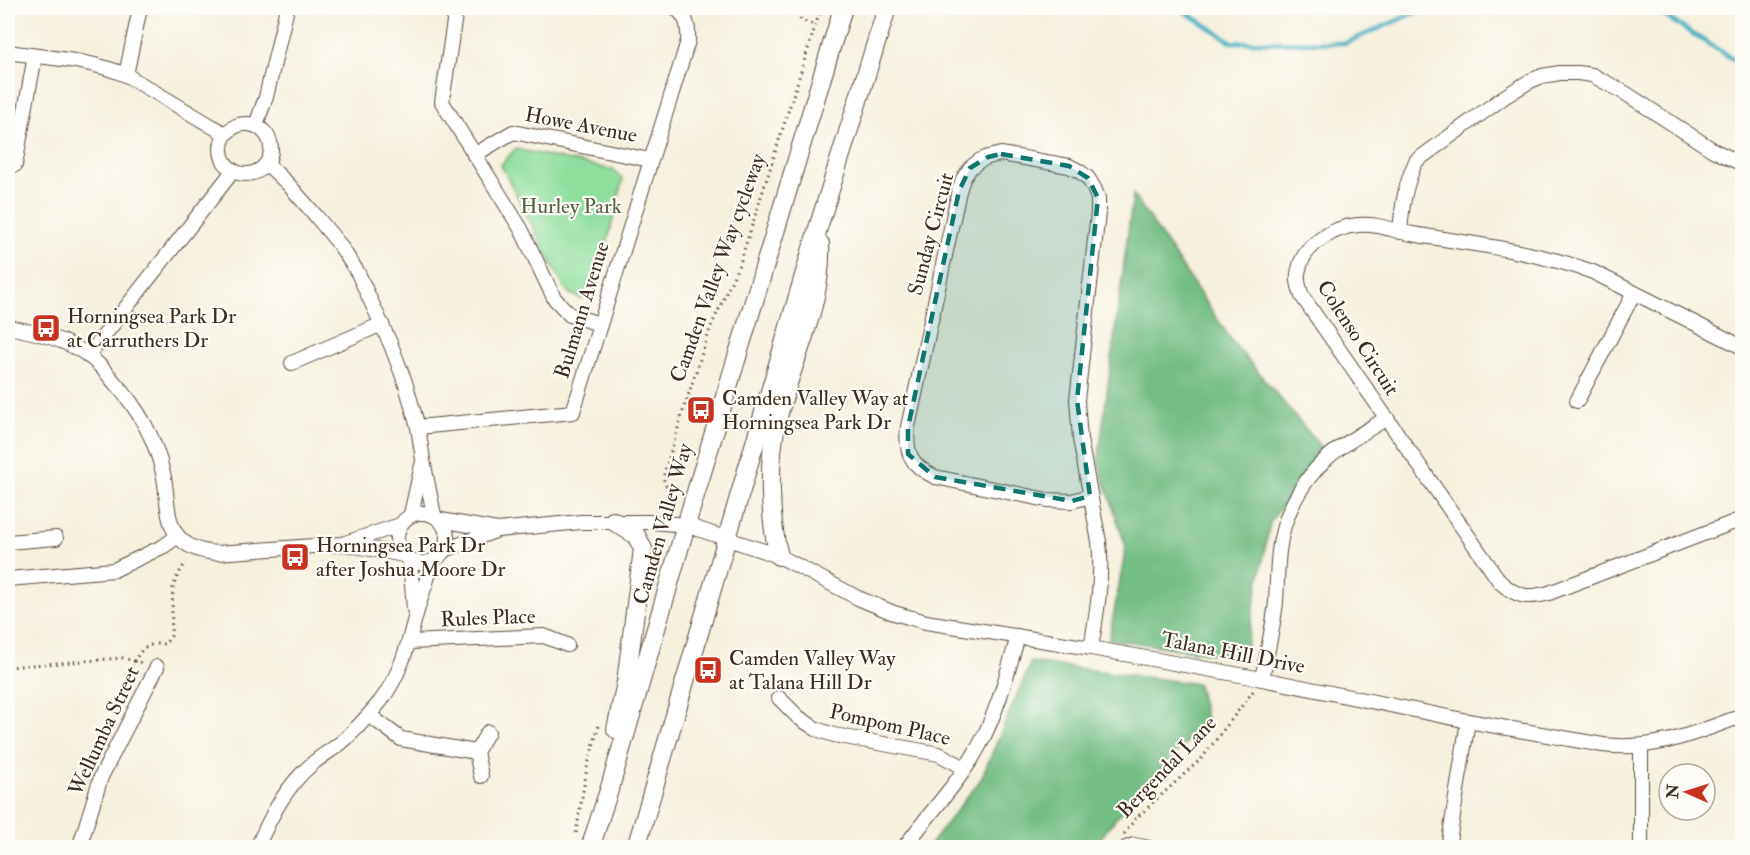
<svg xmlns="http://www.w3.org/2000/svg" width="1750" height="855" font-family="'IM FELL Double Pica',serif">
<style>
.green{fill:#8edf9e;stroke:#64845e;stroke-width:1.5}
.forest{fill:#72be85;stroke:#567452;stroke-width:1.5}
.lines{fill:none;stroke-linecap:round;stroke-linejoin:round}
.stream{stroke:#42aec0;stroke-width:4.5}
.minor-casing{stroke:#57483b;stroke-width:16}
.major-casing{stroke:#57483b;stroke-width:20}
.path{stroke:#57483b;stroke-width:3;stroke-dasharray:1.5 4.5;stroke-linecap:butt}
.minor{stroke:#fff;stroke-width:14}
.major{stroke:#fff;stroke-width:18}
.marked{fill:#0f766e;fill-opacity:0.2;stroke:#0f766e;stroke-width:4.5;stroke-dasharray:12 8;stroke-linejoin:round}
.labels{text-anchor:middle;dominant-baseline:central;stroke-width:4.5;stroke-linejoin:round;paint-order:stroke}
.street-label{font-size:21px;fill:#3b2a1e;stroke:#fdfcf7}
.park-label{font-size:21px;fill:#546044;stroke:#fdfcf7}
.poi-label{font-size:21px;fill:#3b2a1e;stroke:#fdfcf7;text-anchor:start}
</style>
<rect width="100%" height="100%" fill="#fdfcf7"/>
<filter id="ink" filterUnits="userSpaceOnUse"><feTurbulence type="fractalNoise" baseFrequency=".0167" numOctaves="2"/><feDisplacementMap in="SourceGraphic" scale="12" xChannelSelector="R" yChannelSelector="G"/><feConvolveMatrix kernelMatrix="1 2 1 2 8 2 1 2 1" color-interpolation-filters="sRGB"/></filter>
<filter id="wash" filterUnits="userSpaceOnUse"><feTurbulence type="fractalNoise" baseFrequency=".008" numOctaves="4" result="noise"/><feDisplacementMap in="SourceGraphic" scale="24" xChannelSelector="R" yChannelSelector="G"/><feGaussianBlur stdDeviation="1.35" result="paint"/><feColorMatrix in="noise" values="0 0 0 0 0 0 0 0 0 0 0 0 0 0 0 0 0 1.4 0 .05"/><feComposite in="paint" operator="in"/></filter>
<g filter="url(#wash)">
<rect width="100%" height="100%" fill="#f6f0de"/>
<polygon class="green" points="515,149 613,170 623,179 596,287 582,299 570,294 564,287 501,165"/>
<g class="forest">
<polygon points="1133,194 1232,341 1321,447 1270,523 1244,658 1109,639 1126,547 1098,462"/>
<polygon points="1031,662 1198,684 1206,721 1117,817 1094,847 928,847 981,779"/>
</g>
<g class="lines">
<g class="stream">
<polyline points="1179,8 1232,42 1345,43 1426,8"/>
<polyline points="1652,8 1742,65"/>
</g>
</g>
</g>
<g filter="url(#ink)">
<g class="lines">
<g class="minor-casing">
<g id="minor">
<polyline points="456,8 442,102 521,229 554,298 570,315 600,324"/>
<path d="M8 52C47 58 88 59 126 75L225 134"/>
<polyline points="126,75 140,8"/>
<circle cx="246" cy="149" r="25"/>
<polyline points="256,125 266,97 287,8"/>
<polyline points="474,155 513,132 650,160"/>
<polyline points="267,164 288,184 316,216 339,244 358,273 391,345 405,382 418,427 423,460 434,515"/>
<polyline points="15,165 35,56"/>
<path d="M1400 232C1402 206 1405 185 1416 161L1504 97 1530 81 1542 76 1560 73H1578L1592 75 1625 93 1713 150 1742 164"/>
<path d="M8 327C35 332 66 339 89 356 98 363 107 373 114 382 139 409 155 438 163 473 168 492 165 519 177 535 187 548 202 552 217 553L342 544 400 525"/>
<path d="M1742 347 1593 272C1534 251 1473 244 1412 234 1394 231 1377 223 1358 225 1335 227 1304 244 1299 269 1296 278 1299 287 1302 296L1500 582C1517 597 1527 599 1549 593L1742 519"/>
<polyline points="88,356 233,171"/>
<polyline points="292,363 382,324"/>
<polyline points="1577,401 1634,293"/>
<path d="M418 427 573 412 688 41C689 27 687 16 675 8"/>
<path d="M1090 496 1072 501 1047 500 935 477C911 466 905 453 908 427L959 191 963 179 970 168 979 161 988 157 1001 154 1069 166 1079 171 1088 178 1094 188 1098 198V213L1077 400 1080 439 1099 542C1103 578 1097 612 1091 648"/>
<circle cx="422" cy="538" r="25"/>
<polyline points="411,514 422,465"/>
<path d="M441 520 497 530 581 522H653L686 525 779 556 858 598 894 613 926 622 1091 648 1262 679 1468 721 1603 745C1656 751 1694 733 1742 716"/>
<polyline points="8,542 56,538"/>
<polyline points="344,544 404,555"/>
<polyline points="445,550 495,531"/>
<polyline points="410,560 414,609"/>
<polyline points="8,579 114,570 164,546 178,536"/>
<polyline points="409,642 544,636 567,645"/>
<path d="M1262 679C1267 653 1273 628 1276 602 1277 585 1277 568 1279 551 1283 516 1300 483 1326 459 1344 443 1366 431 1387 418"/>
<polyline points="779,698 798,717 816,729 834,735 939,754 965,768"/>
<polyline points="369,715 401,739 476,752"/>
<polyline points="1641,746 1641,848"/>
<polyline points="481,776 476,752 488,732"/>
<polyline points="79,848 101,777 157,667"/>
<path d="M257 848C270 817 286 786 312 764 321 756 332 750 342 742 356 730 368 716 380 702 400 675 407 649 415 618 420 599 427 580 433 561"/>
<path d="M904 848C928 814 958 784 978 748 997 713 1007 675 1018 636"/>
<polyline points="1126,848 1134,845 1150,848"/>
<polyline points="1448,848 1468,721"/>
</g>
</g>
<g class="major-casing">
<g id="major">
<polyline points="613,521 636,535 643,549 626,682 616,729"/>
<path d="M779 556C769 519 768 458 777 421 791 362 823 305 820 244"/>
<polyline points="590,848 611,784 686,525 843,8"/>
<polyline points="636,848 818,228 887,8"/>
</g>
</g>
<g class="path">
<polyline points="796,8 795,11 801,20 815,25"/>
<polyline points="664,509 669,492 663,478 684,408 710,329 741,260 821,8"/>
<path d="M134 662C142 647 148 643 165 644L171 636 173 587 178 575 184 565"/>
<polyline points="8,667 122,658 143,663"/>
<polyline points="576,833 587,768 599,725"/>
<polyline points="1124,834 1135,819 1202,758 1254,690"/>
</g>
<use href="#minor" class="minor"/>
<use href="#major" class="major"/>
</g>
</g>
<path class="marked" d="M1001 154 1069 166 1088 178 1098 198 1077 400 1090 496 1072 501 935 477 908 454V427L959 191 970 168 988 157Z"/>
<defs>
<g id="bus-square" transform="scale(1.5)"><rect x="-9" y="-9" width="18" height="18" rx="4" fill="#c8321e" stroke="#fdfcf7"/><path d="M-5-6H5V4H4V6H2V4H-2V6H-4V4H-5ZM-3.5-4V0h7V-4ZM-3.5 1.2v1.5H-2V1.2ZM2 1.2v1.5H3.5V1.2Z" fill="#fff"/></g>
</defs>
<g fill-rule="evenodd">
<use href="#bus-square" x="46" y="328"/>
<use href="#bus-square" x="701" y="410"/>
<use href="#bus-square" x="295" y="557"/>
<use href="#bus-square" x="708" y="670"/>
</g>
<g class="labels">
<g class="street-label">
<text transform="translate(581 125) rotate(11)">Howe Avenue</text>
<text transform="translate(931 234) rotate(-75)">Sunday Circuit</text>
<text transform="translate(718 268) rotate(-70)">Camden Valley Way cycleway</text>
<text transform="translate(582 310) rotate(-73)">Bulmann Avenue</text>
<text transform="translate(1358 338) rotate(57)">Colenso Circuit</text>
<text transform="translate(663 524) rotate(-74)">Camden Valley Way</text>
<text transform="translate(488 618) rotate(-2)">Rules Place</text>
<text transform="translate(1233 653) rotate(11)">Talana Hill Drive</text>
<text transform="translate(890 725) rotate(13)">Pompom Place</text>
<text transform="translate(104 731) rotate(-65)">Wellumba Street</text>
<text transform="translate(1167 767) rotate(-46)">Bergendal Lane</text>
</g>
<g class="park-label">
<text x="571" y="206">Hurley Park</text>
</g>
<g class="poi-label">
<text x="67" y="316">Horningsea Park Dr<tspan x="67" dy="24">at Carruthers Dr</tspan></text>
<text x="722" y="398">Camden Valley Way at<tspan x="722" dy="24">Horningsea Park Dr</tspan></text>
<text x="316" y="545">Horningsea Park Dr<tspan x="316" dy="24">after Joshua Moore Dr</tspan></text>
<text x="729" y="658">Camden Valley Way<tspan x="729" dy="24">at Talana Hill Dr</tspan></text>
</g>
</g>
<rect width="1750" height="855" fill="none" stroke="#fdfcf7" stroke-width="30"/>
<g transform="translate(1687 792) rotate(273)"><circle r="28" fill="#fdfcf7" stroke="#afa8a0" stroke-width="1.5"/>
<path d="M0-4.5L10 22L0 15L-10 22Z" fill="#c8321e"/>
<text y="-9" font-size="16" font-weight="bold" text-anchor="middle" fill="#3b2a1e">N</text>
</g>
</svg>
